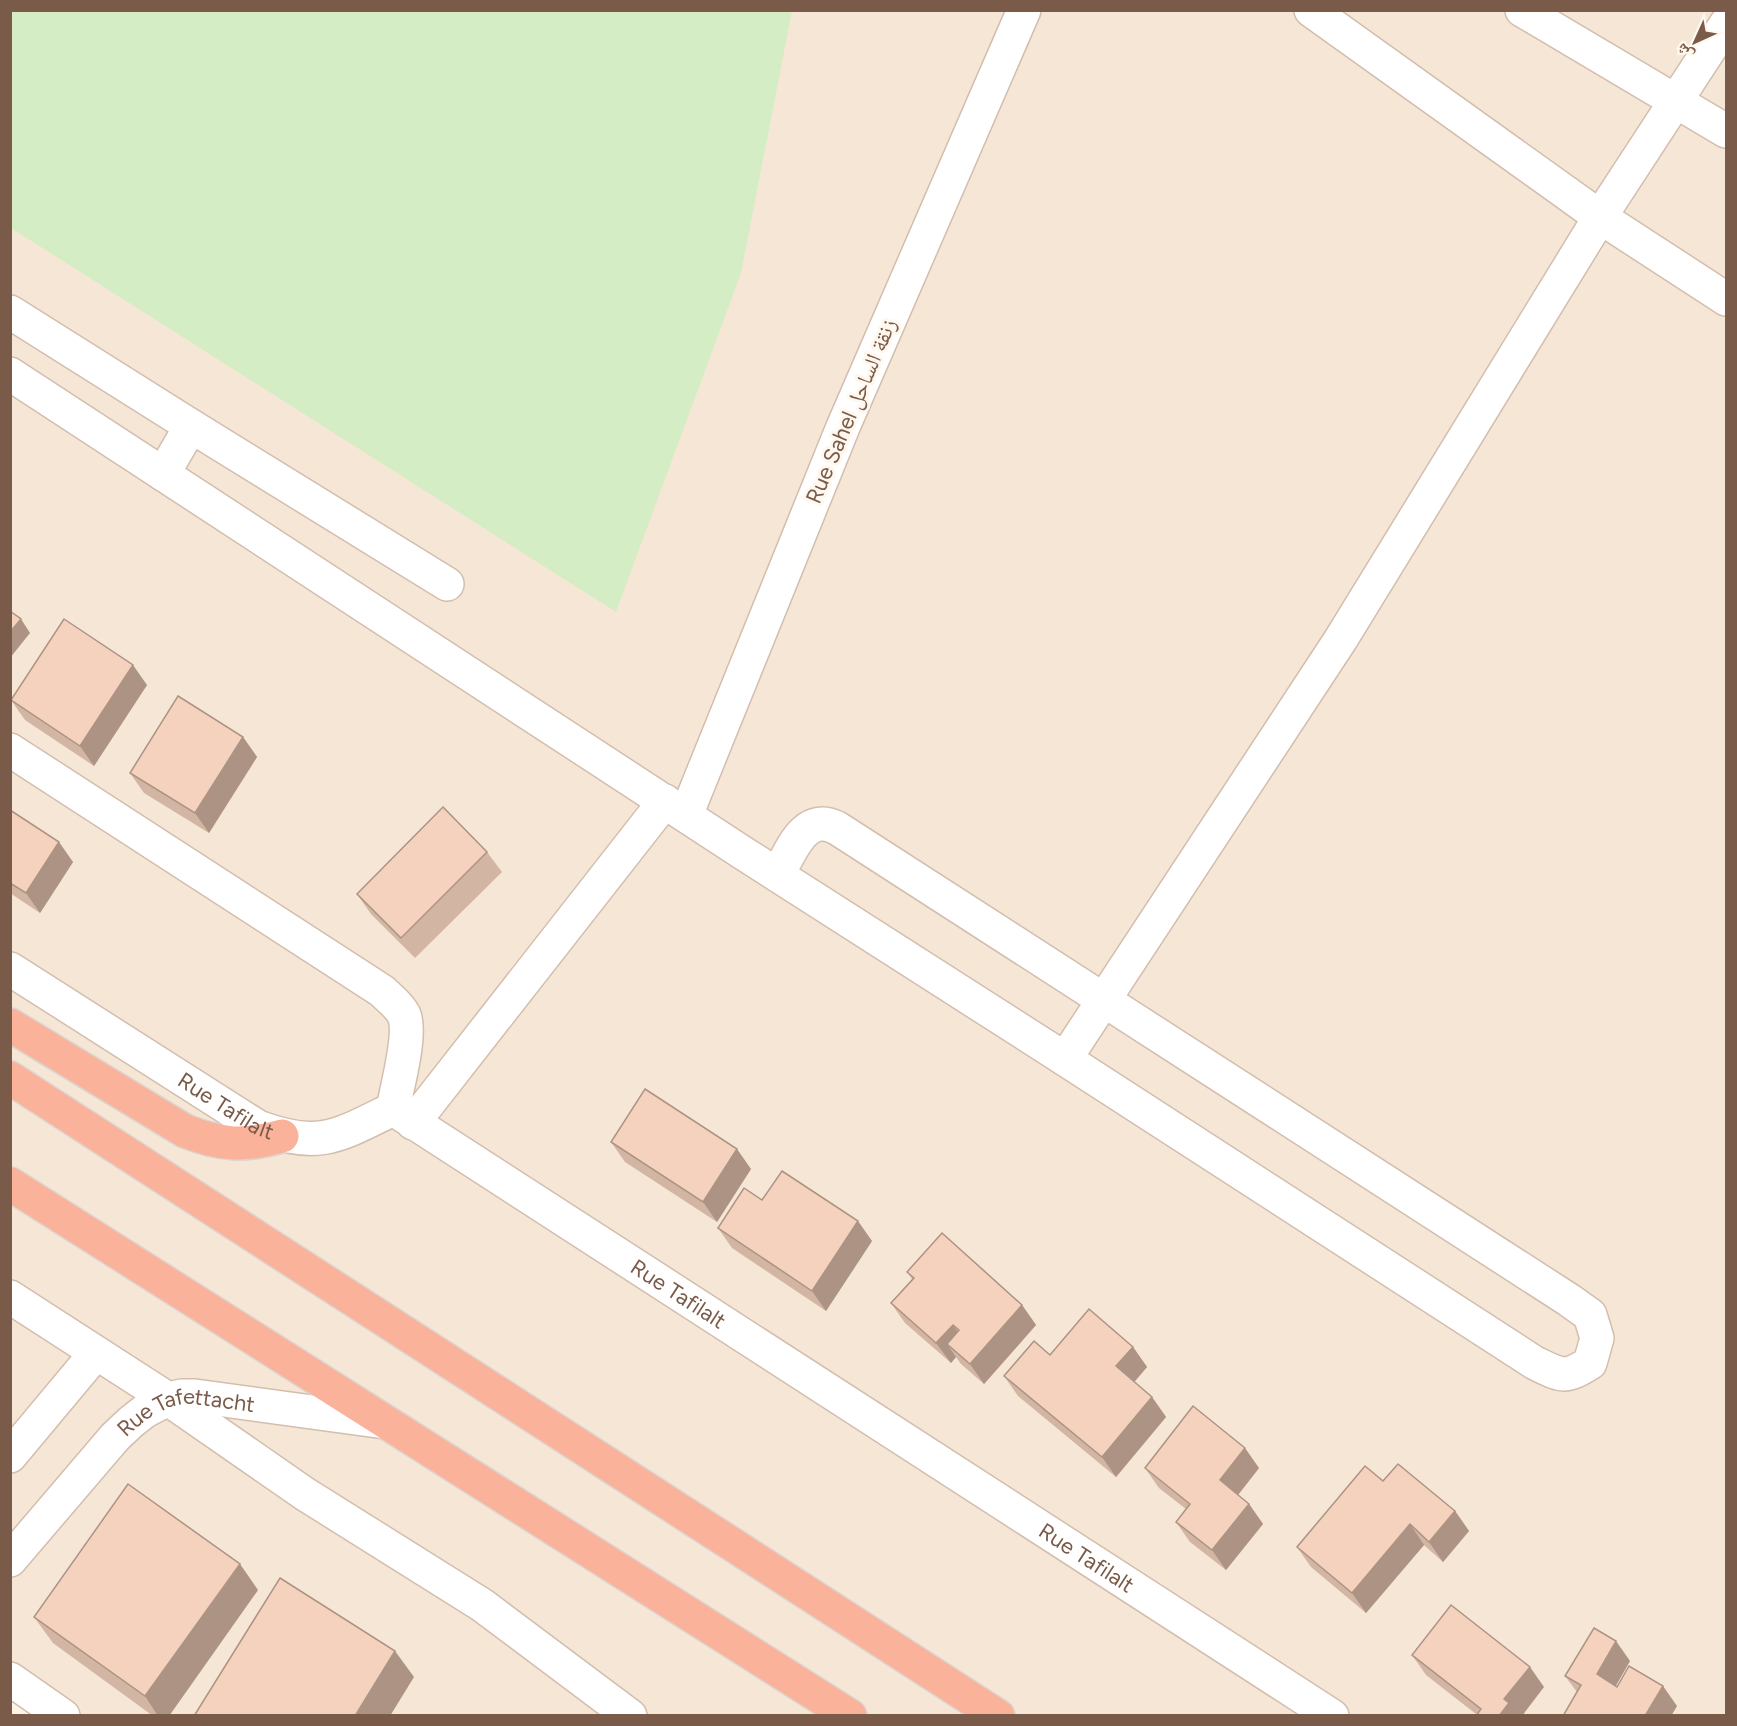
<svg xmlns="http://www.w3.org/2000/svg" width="1737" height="1726" font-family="Figtree,'Noto Naskh Arabic',sans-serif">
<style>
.residential{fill:#f6e6d5}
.green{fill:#d5edc4}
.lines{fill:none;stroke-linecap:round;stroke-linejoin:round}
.minor-casing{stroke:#d3beae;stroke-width:36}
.highway-casing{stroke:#dcd4d0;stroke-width:36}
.minor{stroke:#fff;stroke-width:33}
.highway{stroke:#fbb29b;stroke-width:33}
.wall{fill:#d3b5a3}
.shaded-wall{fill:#ac9384}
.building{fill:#f5d2bd;stroke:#ac9384;stroke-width:1.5}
.labels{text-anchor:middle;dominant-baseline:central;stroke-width:6;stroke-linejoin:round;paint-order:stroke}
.street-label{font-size:22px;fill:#7a5a49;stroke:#fff8ef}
</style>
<rect width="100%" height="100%" fill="#fef5e7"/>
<polygon class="residential" points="10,11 1726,11 1726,1715 31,1715 10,1695"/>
<polygon class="green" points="10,11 792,11 741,273 616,612 11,228"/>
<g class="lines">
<g class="minor-casing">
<g id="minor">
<polyline points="1311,10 1600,217 1726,299"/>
<polyline points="1522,10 1726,131"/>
<polyline points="10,312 191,426 447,584"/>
<path d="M10 374 743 853 1065 1059 1535 1363C1562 1376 1564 1379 1590 1363L1597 1338 1590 1315 1569 1300 837 828C804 811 791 852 778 874"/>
<polyline points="163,474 191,426"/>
<path d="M10 750 382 991C389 998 399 1005 404 1015 412 1034 397 1087 393 1109"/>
<polyline points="686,815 843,427 1024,10"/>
<path id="s1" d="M10 969 258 1127C319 1150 338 1136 393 1109"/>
<polyline points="1065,1059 1341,639 1600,217 1726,24"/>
<path id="s2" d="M393 1109 1332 1716"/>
<polyline points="413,1123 665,801"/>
<polyline points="10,1297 168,1399 305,1494 482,1605 630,1716"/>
<polyline points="10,1456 96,1353"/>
<path id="s3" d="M10 1560 115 1437 131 1422 145 1411 168 1399 182 1396H195L385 1422"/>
<polyline points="10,1679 63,1716"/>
</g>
</g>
<g class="highway-casing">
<g id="highway">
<path d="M10 1025 185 1131C221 1145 244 1147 282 1136"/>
<polyline points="10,1078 998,1716"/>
<polyline points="10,1184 850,1716"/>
</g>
</g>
<use href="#minor" class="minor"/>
<use href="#highway" class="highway"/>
</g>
<g class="wall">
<polygon points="147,685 94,766 25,720 11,700"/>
<polygon points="243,737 257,757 209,833 144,793 130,773"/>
<polygon points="10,810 73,862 40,913 10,893"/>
<polygon points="487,852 502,872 415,958 371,914 357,894"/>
<polygon points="611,1142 751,1169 717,1222 625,1162"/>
<polygon points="762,1200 872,1241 826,1311 732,1248 718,1228"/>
<polygon points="907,1272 1022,1305 1036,1325 984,1384 961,1364 956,1357 951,1363 905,1323 891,1303 912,1279"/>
<polygon points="1133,1347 1147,1367 1134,1382 1152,1397 1166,1417 1116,1477 1018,1396 1004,1376 1050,1355"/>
<polygon points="1145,1468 1259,1468 1238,1495 1249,1504 1263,1524 1226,1570 1190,1542 1176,1522 1186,1509 1159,1488"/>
<polygon points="1383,1481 1455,1511 1469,1531 1443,1562 1424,1545 1366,1613 1311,1567 1297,1547"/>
<polygon points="258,1590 169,1716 153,1716 53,1643 34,1617"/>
<polygon points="1412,1655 1544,1687 1476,1714 1426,1675"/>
<polygon points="1630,1661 1616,1686 1677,1706 1671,1716 1563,1716 1577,1692 1565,1676"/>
</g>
<g class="shaded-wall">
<polygon points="21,619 30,633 10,658 10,632"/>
<polygon points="133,665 147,685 94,766 80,746"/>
<polygon points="243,737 257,757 209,833 195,813"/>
<polygon points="59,842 73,862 40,913 26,893"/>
<polygon points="737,1149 751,1169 717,1222 703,1202"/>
<polygon points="858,1221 872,1241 826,1311 812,1291"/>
<polygon points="1022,1305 1036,1325 984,1384 970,1364"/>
<polygon points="953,1325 967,1345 947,1344 956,1357 951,1363 936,1343"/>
<polygon points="1133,1347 1147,1367 1130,1387 1116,1366"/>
<polygon points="1152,1397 1166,1417 1116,1477 1102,1457"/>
<polygon points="1245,1448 1259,1468 1234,1500 1220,1480"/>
<polygon points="1249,1504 1263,1524 1226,1570 1212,1550"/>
<polygon points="1455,1511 1469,1531 1443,1562 1429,1542"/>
<polygon points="1410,1524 1424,1545 1366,1613 1352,1593"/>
<polygon points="240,1564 258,1590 169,1716 158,1716 145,1696"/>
<polygon points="1616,1641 1630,1661 1611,1694 1597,1674"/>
<polygon points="395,1651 414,1677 390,1716 355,1716"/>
<polygon points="1530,1667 1544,1687 1522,1716 1499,1716 1504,1699"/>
<polygon points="1663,1686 1677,1706 1671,1716 1645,1716"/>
</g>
<g class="building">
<polygon points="10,611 21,619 10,632"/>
<polygon points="64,619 133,665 80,746 11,700"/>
<polygon points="178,696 243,737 195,813 130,773"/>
<polygon points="443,807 487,852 401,938 357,894"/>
<polygon points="10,810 59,842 26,893 10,883"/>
<polygon points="645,1089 737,1149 703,1202 611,1142"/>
<polygon points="782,1171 858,1221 812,1291 718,1228 744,1188 762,1200"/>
<polygon points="942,1233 1022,1305 970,1364 947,1344 959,1330 953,1325 936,1343 891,1303 914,1278 907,1272"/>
<polygon points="1089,1309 1133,1347 1116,1366 1152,1397 1102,1457 1004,1376 1034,1341 1050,1355"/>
<polygon points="1193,1406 1245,1448 1220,1480 1249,1504 1212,1550 1176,1522 1190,1504 1145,1468"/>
<polygon points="1398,1464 1455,1511 1429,1542 1410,1524 1352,1593 1297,1547 1365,1466 1383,1481"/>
<polygon points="128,1484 240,1564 145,1696 34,1617"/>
<polygon points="280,1578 395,1651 355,1716 194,1716"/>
<polygon points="1451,1605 1530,1667 1504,1699 1509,1703 1499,1716 1476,1716 1481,1709 1412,1655"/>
<polygon points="1594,1628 1616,1641 1597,1674 1617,1687 1629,1666 1663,1686 1645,1716 1563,1716 1581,1685 1565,1676"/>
</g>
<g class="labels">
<g class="street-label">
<text transform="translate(851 411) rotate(-67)">Rue Sahel زنقة الساحل</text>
<text stroke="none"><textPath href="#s1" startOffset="256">Rue Tafilalt</textPath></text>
<text stroke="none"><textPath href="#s2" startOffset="340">Rue Tafilalt</textPath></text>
<text stroke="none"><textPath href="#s3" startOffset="242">Rue Tafettacht</textPath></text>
<text stroke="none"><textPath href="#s2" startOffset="826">Rue Tafilalt</textPath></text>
</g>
</g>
<rect width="1737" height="1726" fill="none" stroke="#7a5a49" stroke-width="24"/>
<g transform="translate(1695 42) rotate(225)" stroke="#fff8ef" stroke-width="4.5" paint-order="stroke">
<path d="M0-4.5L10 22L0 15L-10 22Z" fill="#7a5a49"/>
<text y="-9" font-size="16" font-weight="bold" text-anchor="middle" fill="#7a5a49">ش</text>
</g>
</svg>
